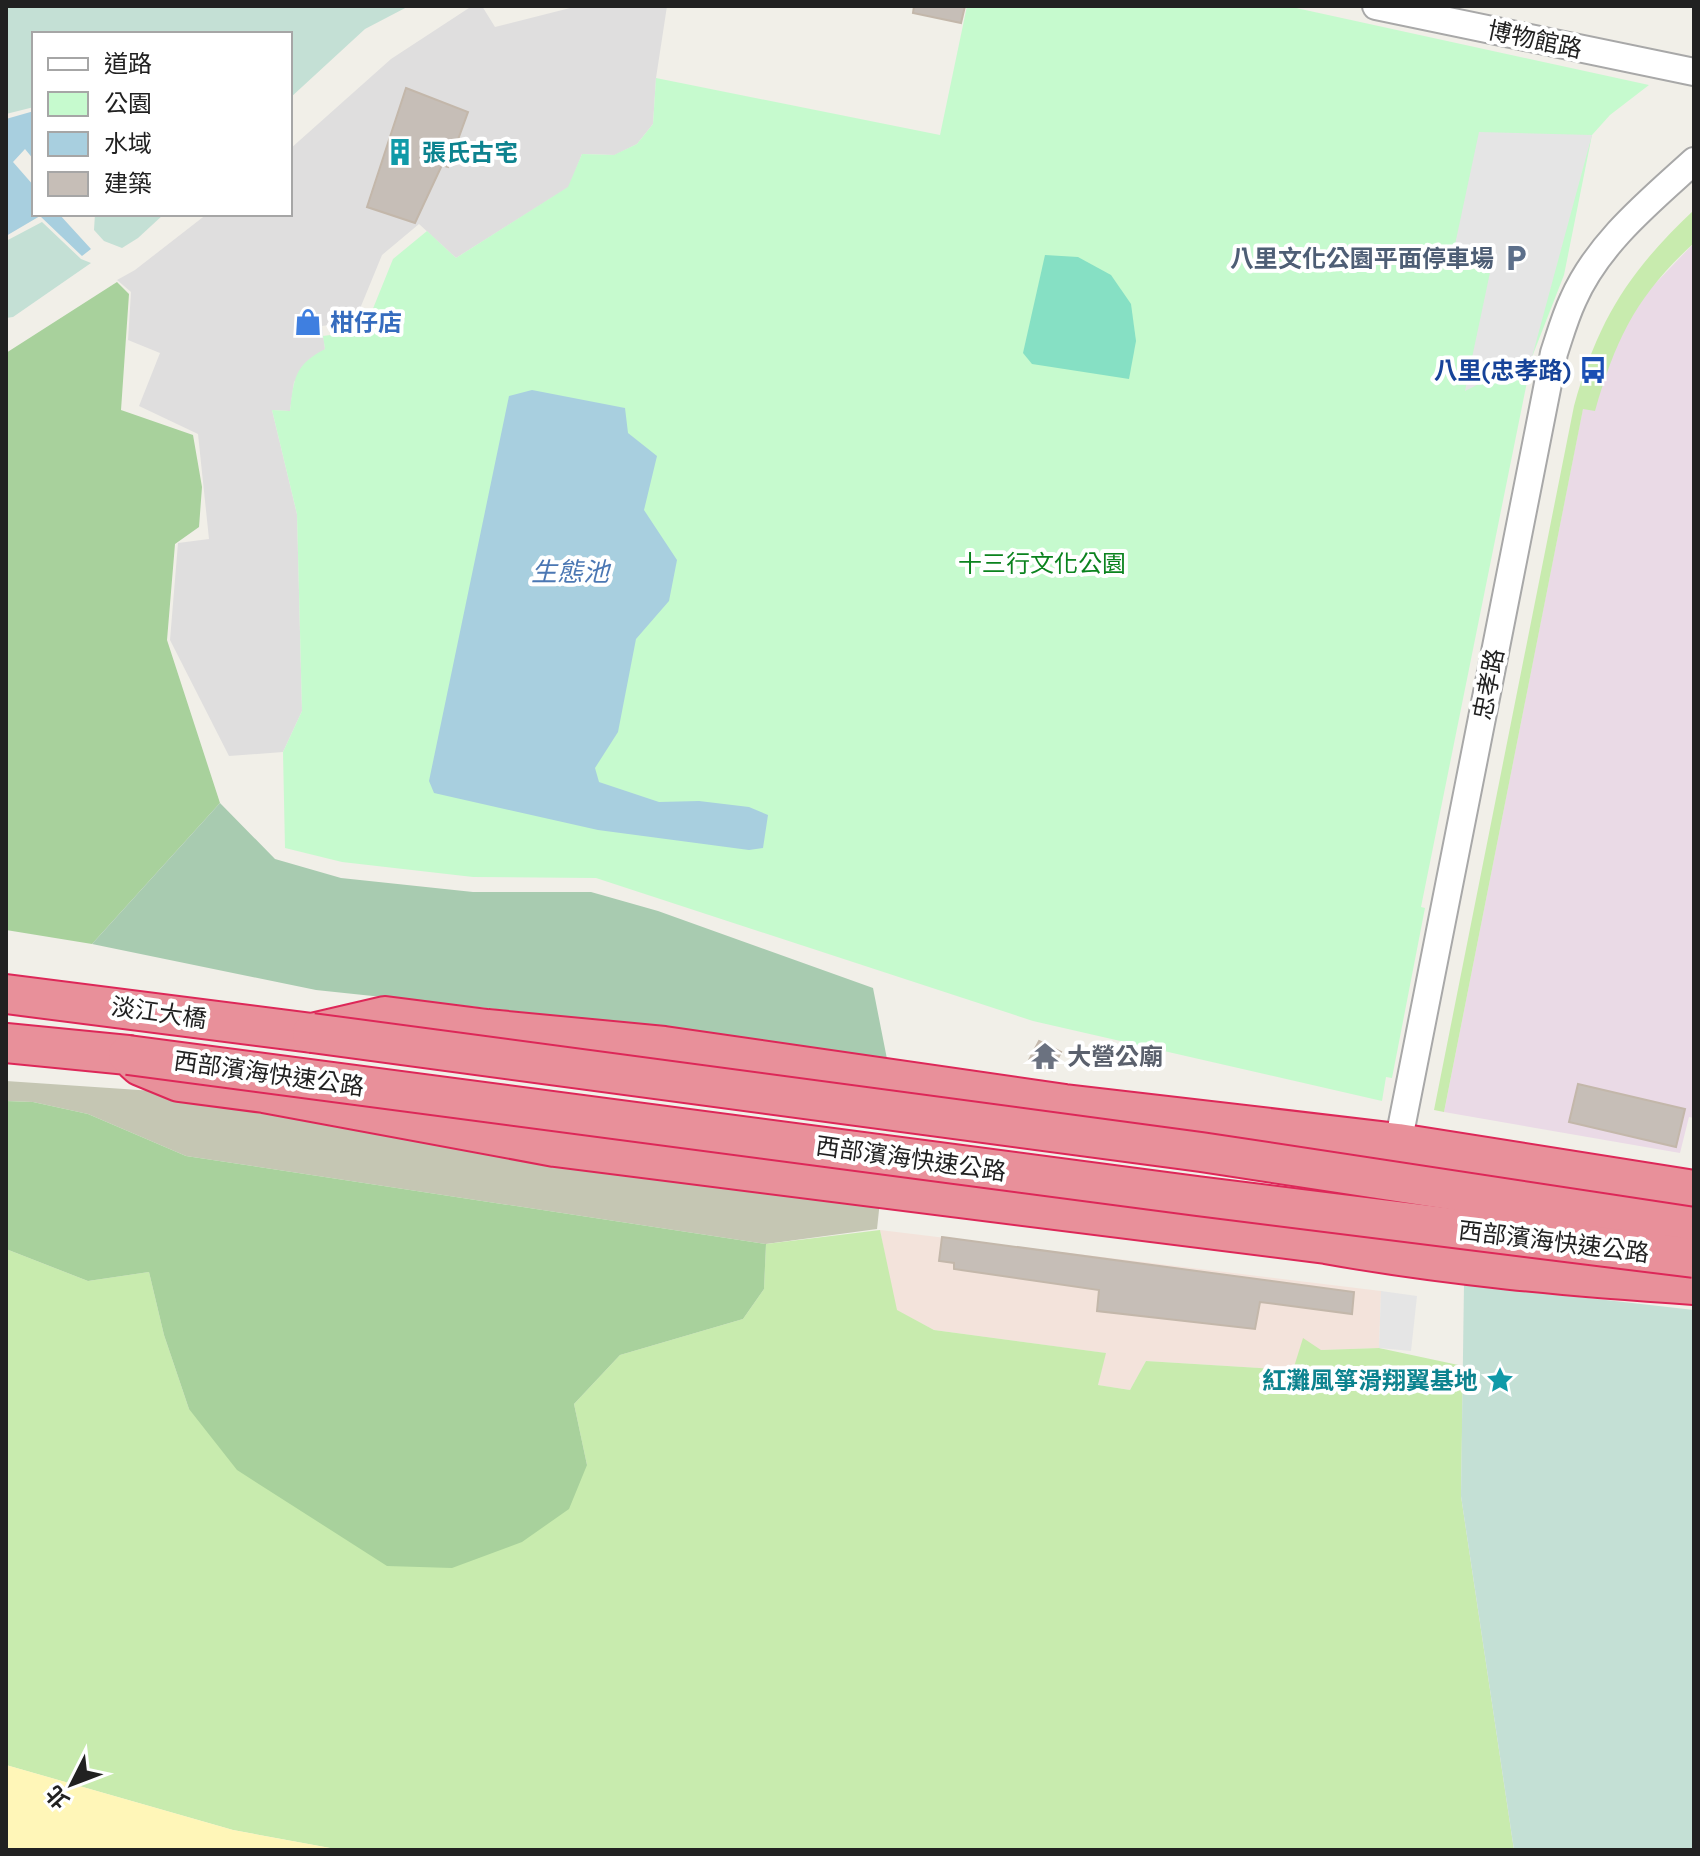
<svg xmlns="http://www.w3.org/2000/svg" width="1700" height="1856" font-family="Quicksand,'Noto Sans TC',sans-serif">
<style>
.residential{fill:#dfdede}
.industrial{fill:#eadae6}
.military{fill:#f3e3db}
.construction{fill:#c5c6b3}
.grass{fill:#c8ebae}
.forest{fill:#a8d19c}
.wetland{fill:#c4e0d5}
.sand{fill:#fff6b8}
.cemetery{fill:#a8cbb0}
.park{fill:#c6face}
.pitch{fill:#86e0c4}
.parking{fill:#e5e5e5}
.water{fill:#a8cfdf}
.building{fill:#c6beb7;stroke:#c3b7aa;stroke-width:2}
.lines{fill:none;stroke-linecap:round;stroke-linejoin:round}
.minor-casing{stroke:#a8a8a8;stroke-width:30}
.highway-casing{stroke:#dd2758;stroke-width:42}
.minor{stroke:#fff;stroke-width:26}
.highway{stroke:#e8909a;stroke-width:38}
.highway-bridge-casing{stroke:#dd2758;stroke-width:42;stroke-linecap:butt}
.highway-bridge{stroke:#e8909a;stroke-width:38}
.labels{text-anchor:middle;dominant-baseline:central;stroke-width:8;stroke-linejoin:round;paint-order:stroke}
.street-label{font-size:24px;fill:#212121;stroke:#fff}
.culture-label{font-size:24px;font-weight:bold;fill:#0d838f;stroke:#fff;text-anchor:start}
.service-label{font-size:24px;font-weight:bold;fill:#4e5e75;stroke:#fff;text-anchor:end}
.shop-label{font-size:24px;font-weight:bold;fill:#366cbe;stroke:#fff;text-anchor:start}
.transit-label{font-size:24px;font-weight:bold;fill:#164399;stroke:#fff;text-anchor:end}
.park-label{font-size:24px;fill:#0b831e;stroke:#fff}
.worship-label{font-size:24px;font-weight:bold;fill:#5b616d;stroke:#fff;text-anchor:start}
.water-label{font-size:26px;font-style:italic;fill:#4b77b3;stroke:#fff}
</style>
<rect width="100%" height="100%" fill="#f1efe8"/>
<polygon class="residential" points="472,6 482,6 495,27 578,6 667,6 656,78 653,124 637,144 615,155 582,154 569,187 456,258 419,224 382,255 359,311 336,324 322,326 325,349 294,382 290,411 272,410 297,514 302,711 283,752 229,756 170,640 178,543 209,539 198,434 139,406 160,353 128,340 131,292 117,280 135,270 207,214 290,214 290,149 391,59"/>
<polygon class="industrial" points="1694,243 1694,1118 1689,1117 1680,1153 1444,1112 1583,408 1608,368 1624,327 1649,290"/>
<polygon class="military" points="880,1230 1381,1291 1379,1348 1321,1350 1294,1370 1146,1361 1130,1390 1098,1385 1105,1353 934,1330 896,1310"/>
<polygon class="construction" points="6,1081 242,1097 880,1201 877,1229 766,1244 186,1156 88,1114 33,1102 6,1101"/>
<g class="grass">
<path d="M1694 210V243C1637 295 1616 338 1595 411L1583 409 1444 1112 1434 1110 1574 406C1598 320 1629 271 1694 210Z"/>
<polygon points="880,1230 897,1310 934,1330 1106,1353 1098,1385 1130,1390 1146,1361 1293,1370 1303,1338 1321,1350 1379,1348 1463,1366 1461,1496 1514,1850 341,1850 233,1830 6,1765 6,1249 88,1281 149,1272 164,1335 189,1409 587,1465 574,1404 620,1355 743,1319 764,1289 766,1244"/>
</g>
<g class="forest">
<polygon points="117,282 129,294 121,410 193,435 202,487 199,527 175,544 167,640 220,803 92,944 6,930 6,353"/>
<polygon points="6,1101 33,1102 88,1114 186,1156 766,1244 764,1289 743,1319 620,1355 574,1404 587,1465 569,1509 522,1542 452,1568 387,1566 237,1470 189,1409 164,1335 149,1272 88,1281 6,1249"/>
</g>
<g class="wetland">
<polygon points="6,6 409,6 365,29 290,98 290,34 34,34 34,107 6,114"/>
<polygon points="95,214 164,214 138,238 122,248 104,241 94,230"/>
<polygon points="42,222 81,259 91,263 13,317 6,318 6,241"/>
<polygon points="1464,1284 1694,1310 1694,1850 1514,1850 1461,1496"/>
</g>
<polygon class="sand" points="6,1765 233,1830 341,1850 6,1850"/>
<polygon class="cemetery" points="220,803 275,859 341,878 473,892 591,892 658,911 873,988 888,1064 655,1026 316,990 92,944"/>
<path class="park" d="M967 6H1287L1649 85 1610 115 1592 135 1564 275 1532 357 1421 907 1425 908 1392 1078 1386 1077 1382 1101 1033 1021 596 878 473 877 342 862 285 848 283 752 302 711 297 514 272 410 290 411C294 379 294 365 325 349L323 336 352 332 370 316 393 259 427 231 456 258 568 187 582 154 614 155 637 144 653 124 656 78 940 135Z"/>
<polygon class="pitch" points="1045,255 1078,257 1111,275 1131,304 1136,341 1129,379 1032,364 1023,353"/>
<g class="parking">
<polygon points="1479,132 1592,135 1532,357 1465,391 1492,263 1453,254"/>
<polygon points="1381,1291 1417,1296 1411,1351 1379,1348"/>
</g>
<g class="water">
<polygon points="34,111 34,160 25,149 13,162 34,186 34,214 59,214 91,249 82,256 40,216 6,236 6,119"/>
<polygon points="532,390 625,408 628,433 657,456 644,510 677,560 669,601 636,639 618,732 595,768 599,782 659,802 699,801 749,807 768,815 763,848 749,850 598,830 434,793 429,781 509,396"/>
</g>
<g class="building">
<polygon points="914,6 965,6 961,23 913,13"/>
<polygon points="406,88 468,112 448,167 442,165 415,223 367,207"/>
<polygon points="1039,1041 1061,1052 1052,1071 1029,1060"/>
<polygon points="1578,1084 1685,1109 1676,1147 1569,1122"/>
<polygon points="942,1237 1354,1292 1352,1314 1260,1302 1255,1329 1097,1311 1099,1290 954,1269 954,1263 939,1261"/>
</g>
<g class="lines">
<g class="minor-casing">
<g id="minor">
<polyline points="1376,6 1694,72"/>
<path d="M1395 1159 1554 353C1560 335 1565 317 1573 300 1598 243 1649 202 1694 161"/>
</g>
</g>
<g class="highway-casing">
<g id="highway">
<polyline points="6,994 312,1033 385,1016 487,1029 664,1046 1065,1104 1398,1143 1694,1190"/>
<path d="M6 1043 128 1055 140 1066 179 1082 264 1093 555 1147 1326 1244C1448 1266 1571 1277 1694 1285"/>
</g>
</g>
<use href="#minor" class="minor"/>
<use href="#highway" class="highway"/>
<g class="highway-bridge-casing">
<g id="highway-bridge">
<polyline points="312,1033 1201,1152 1694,1227"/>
<polyline points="128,1055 1197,1196 1694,1258"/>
</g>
</g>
<use href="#highway-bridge" class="highway-bridge"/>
</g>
<defs>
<g id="building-bare" transform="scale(2.16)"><path d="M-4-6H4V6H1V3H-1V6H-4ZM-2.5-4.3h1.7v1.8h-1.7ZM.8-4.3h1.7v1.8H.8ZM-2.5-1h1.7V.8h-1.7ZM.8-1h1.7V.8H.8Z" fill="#0f9aa8" stroke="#fff" stroke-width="2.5" paint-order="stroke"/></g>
<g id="parking-bare" transform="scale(2.16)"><path d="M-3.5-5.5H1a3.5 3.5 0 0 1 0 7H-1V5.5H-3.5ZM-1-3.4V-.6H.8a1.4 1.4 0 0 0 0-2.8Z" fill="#5c6f8a" stroke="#fff" stroke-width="2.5" paint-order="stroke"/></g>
<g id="shop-bare" transform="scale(2.16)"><path d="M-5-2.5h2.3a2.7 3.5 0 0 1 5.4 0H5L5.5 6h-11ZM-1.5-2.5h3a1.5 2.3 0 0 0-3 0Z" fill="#3f7fe0" stroke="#fff" stroke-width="2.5" paint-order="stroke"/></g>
<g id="bus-bare" transform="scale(2.16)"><path d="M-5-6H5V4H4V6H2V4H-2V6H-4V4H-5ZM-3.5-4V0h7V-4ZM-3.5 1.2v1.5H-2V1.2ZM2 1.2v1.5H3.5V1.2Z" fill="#1a4fb4" stroke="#fff" stroke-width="2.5" paint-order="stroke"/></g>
<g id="temple-bare" transform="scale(2.16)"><path d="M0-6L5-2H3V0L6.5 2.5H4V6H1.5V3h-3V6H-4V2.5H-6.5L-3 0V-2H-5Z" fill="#6b7280" stroke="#fff" stroke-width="2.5" paint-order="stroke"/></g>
<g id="sight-bare" transform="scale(2.16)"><path d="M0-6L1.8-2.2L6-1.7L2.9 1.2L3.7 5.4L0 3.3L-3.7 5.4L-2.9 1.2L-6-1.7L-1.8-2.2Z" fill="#0f9aa8" stroke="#fff" stroke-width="2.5" paint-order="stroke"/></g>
</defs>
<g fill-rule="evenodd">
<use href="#building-bare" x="400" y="152"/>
<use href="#parking-bare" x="1516" y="258"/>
<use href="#shop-bare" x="308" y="322"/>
<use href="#bus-bare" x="1593" y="370"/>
<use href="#temple-bare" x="1045" y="1056"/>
<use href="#sight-bare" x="1500" y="1380"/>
</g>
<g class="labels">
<g class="street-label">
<text transform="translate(1535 39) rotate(12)">博物館路</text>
<text transform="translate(1488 684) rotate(-79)">忠孝路</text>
<text transform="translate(159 1012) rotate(8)">淡江大橋</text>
<text transform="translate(269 1073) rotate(8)">西部濱海快速公路</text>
<text transform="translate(911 1158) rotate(8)">西部濱海快速公路</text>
<text transform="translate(1554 1241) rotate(7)">西部濱海快速公路</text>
</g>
<g class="culture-label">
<text x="422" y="152">張氏古宅</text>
<text x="1478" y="1380" text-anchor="end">紅灘風箏滑翔翼基地</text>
</g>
<g class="service-label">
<text x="1494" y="258">八里文化公園平面停車場</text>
</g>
<g class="shop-label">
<text x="330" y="322">柑仔店</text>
</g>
<g class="transit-label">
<text x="1571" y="370">八里(忠孝路)</text>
</g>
<g class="park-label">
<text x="1042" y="563">十三行文化公園</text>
</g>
<g class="worship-label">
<text x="1067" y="1056">大營公廟</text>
</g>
<g class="water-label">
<text x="570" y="571">生態池</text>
</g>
</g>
<rect width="1700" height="1856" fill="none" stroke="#212121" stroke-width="16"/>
<rect x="32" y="32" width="260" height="184" fill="#ffffff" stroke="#a6a6a6" stroke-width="2"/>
<rect x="48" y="58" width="40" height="12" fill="#ffffff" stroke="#a6a6a6" stroke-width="2"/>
<text x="104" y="72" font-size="24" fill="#212121">道路</text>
<rect x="48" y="92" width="40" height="24" fill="#c6face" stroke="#a6a6a6" stroke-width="2"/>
<text x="104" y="112" font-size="24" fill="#212121">公園</text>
<rect x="48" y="132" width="40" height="24" fill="#a8cfdf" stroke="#a6a6a6" stroke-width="2"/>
<text x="104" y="152" font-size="24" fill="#212121">水域</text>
<rect x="48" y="172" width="40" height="24" fill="#c6beb7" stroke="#a6a6a6" stroke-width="2"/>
<text x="104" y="192" font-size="24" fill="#212121">建築</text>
<g transform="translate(72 1784) rotate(228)" stroke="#ffffff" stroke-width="6" paint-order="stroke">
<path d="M0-6L14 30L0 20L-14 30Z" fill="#212121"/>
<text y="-12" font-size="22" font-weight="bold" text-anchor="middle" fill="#212121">北</text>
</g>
</svg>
